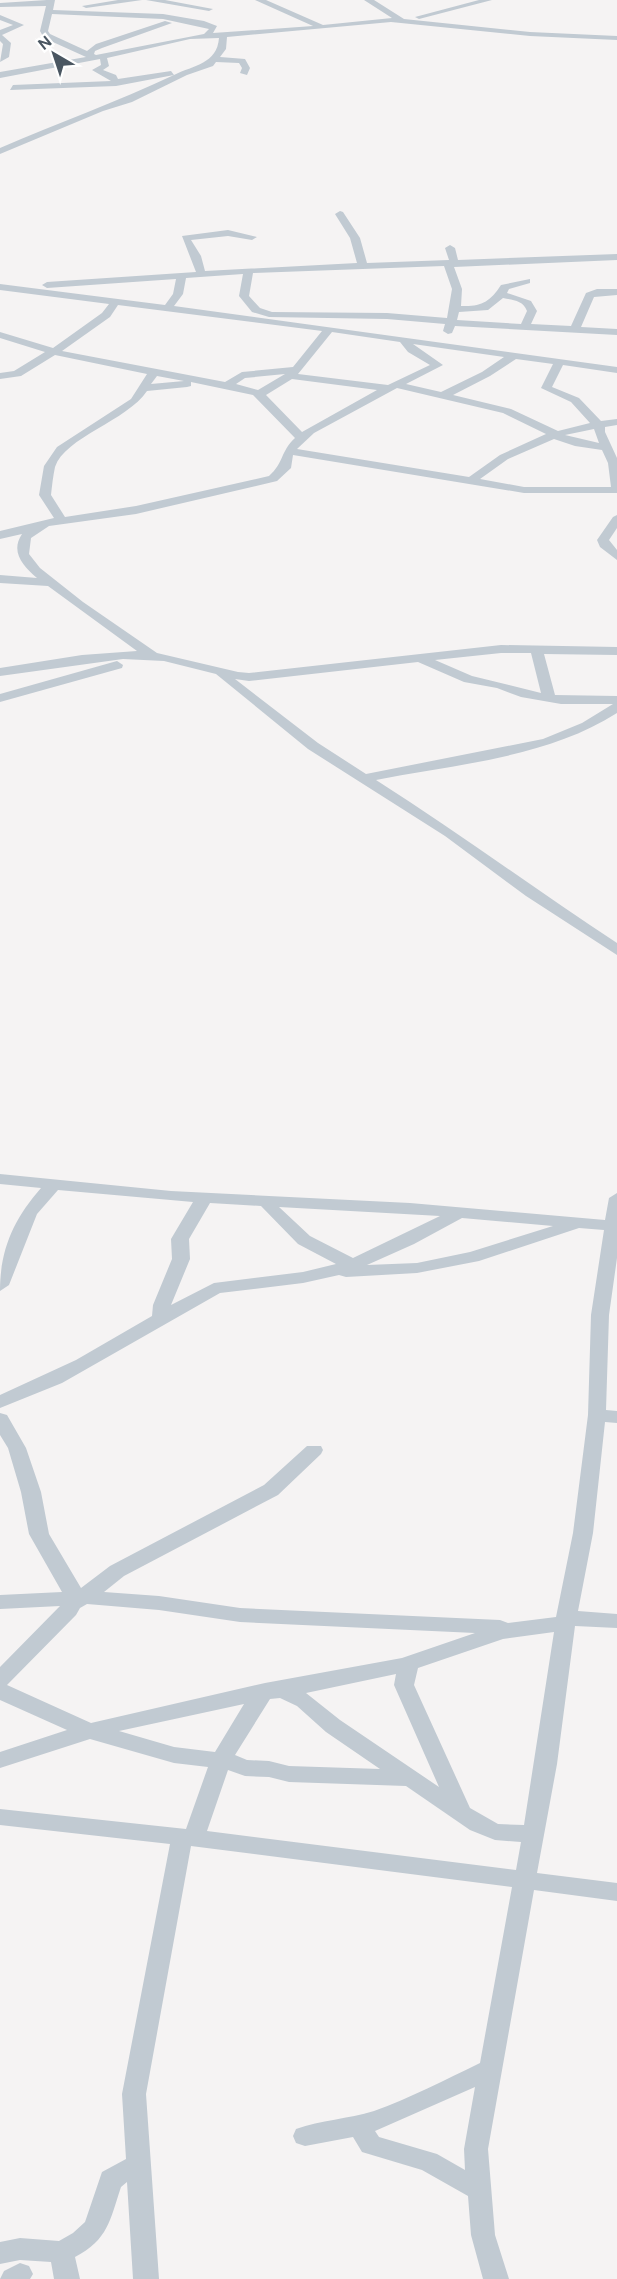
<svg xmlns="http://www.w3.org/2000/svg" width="617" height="2279" font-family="'DM Sans',sans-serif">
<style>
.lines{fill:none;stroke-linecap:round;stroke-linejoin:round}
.minor{fill:#c1cad2;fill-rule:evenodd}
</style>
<rect width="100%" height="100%" fill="#f5f3f3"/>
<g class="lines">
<g class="minor">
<path d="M47 0H55L53 10 163 14 204 21 217 26 213 33 313 26 255 0H266L323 25 392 18 364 0H374L404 19 530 32 617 36V40L530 36 391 22 227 37 226 49 220 57 245 59 250 68 247 75 240 73 242 68 239 63 216 62 213 66 187 75 132 102 103 111 0 154V148C58 123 117 102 174 75L116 86 10 90 13 85 111 81 92 70 101 65 100 59 0 78V72L86 57 44 38 40 31 46 6 0 7V3ZM52 14 163 19 209 29 204 34 96 55 94 54 95 51 102 48 172 23 165 21 96 44 87 51 50 34 48 31ZM219 38C217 64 194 65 174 75L171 71 118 79 116 75 103 70 109 66 107 58 190 39Z"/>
<polygon points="118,0 142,0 86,8 82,6"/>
<polygon points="146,0 165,0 213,9 209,11"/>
<polygon points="479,0 492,0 419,19 415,17"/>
<polygon points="0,15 24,25 2,35 11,43 9,57 0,62 3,44 0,41 0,30 13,25 0,20"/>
<path d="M340 211 343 212 360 238 367 263 449 260 445 248 450 245 455 248 458 260 617 254V260L454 267 462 289 461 306C481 307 490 302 501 285L530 279V283L509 289 507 293 531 301 537 311 531 324 571 326 586 293 597 289H617V295L594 297 581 327 617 329V335L455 326 452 333 448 334 443 331 445 324 387 319 269 317 252 312 239 296 243 274 186 278 183 294 174 306 617 367V373L563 365 552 387 579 398 601 421 617 419V425L605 427V432L617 458V493H524L293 455 291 468 277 481 136 514 49 526 31 538 29 554 40 568 83 602 157 653 238 672 249 673 501 645 617 647V655L544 654 555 695 617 696V713C546 758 457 764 376 780 458 832 536 890 617 943V955L526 896 445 836 308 749 216 674 164 661 123 659 0 676V668L82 655 137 651 48 586 0 583V575L37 578C23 566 10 552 22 534L0 539V531L54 518 39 495 44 466 57 447 131 399 147 374 55 355 21 376 0 379V373L14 371 45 352 0 338V332L53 348 102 313 109 304 0 290V284L165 305 173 294 176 279 47 288 42 285 47 282 196 272 182 236 228 230 257 237 252 240 228 236 191 240 201 256 205 271 357 263 350 238 335 214ZM444 266 452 289 447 318 387 313 272 312 260 308 249 296 253 273ZM503 298C513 300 523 300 527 311L521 324 457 320 459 312 488 310ZM118 305 322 331 293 367 242 372 225 382 62 351 110 317ZM332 332 400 342 408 352 430 365 388 385 298 374ZM413 344 504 357 482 372 441 392 406 384 443 365ZM516 359 553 364 541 388 571 402 590 423 558 431 511 409 453 395 490 376ZM285 374 258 390 236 384 245 378ZM157 376 184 381 151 384ZM292 379 377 390 302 432 266 395ZM191 382 253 395 295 438C280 452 284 463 269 476L136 506 65 517 51 495C52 486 53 476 55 467 65 437 127 421 147 391L187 387 191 386ZM397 388 503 413 546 434 500 455 469 477 297 449 314 433ZM594 429 599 443 565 435ZM554 439 575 446 602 450 608 463 611 487H524L480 479 508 459ZM501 653H531L541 693 472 676 435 660ZM418 662 464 682 497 688 521 697 561 704H613L582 723 543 739 366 774 318 743 235 679 249 681Z"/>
<polygon points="617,515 617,528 609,540 617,550 617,560 600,547 597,540 613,517"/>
<polygon points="117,661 123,665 122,668 0,702 0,694"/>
<path d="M0 1174 171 1191 410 1203 605 1220 609 1198 617 1193V1258L609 1315 606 1410 617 1411V1423L605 1422 593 1533 578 1611 617 1614V1628L575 1626 557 1764 537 1873 617 1883V1901L534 1890 488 2149 495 2235 509 2279H483L471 2235 468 2196 422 2170 362 2152 353 2137 305 2146 296 2143 293 2136 296 2129C321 2120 348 2119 374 2111 410 2098 445 2080 480 2063L512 1887 191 1846 146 2094 159 2279H133L127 2182 121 2187C110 2220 108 2240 75 2257L80 2279H54L51 2262 20 2260 0 2264V2242L20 2238 59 2241 73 2233 85 2222 102 2172 126 2159 122 2094 170 1844 0 1825V1809L186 1829 208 1767 174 1763 90 1739 0 1768V1752L67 1730 0 1700V1667L60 1606 0 1609V1595L62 1592 29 1534 21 1492 8 1448 0 1435V1413L7 1415 26 1448 41 1492 49 1534 81 1588 110 1566 264 1485 307 1446H321L323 1450 321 1454 278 1495 124 1576 104 1592 159 1596 240 1608 500 1620 508 1623 556 1617 573 1533 588 1415 591 1315 604 1230 579 1228 479 1261 417 1273 346 1277 339 1275 303 1283 220 1293 62 1383 0 1408V1395L76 1360 152 1316 153 1305 172 1259 171 1239 193 1202 58 1190 37 1214 9 1285 0 1291C0 1249 14 1219 41 1188L0 1184ZM210 1203 261 1206 298 1244 336 1264 303 1272 214 1283 171 1305 190 1259 189 1239ZM279 1207 440 1216 353 1258 310 1236ZM462 1218 553 1226 470 1252 417 1263 367 1265 414 1244ZM87 1604 159 1610 240 1622 475 1633 402 1658 265 1683 91 1723 7 1685 76 1615 80 1608ZM554 1632 524 1825 498 1824 470 1808 414 1685 418 1668 503 1639ZM396 1674 394 1685 439 1787 340 1720 306 1693ZM280 1698 297 1706 326 1732 380 1769 289 1766 269 1761 247 1760 235 1755 270 1699ZM244 1704 215 1752 174 1747 119 1731ZM228 1770 245 1776 269 1777 289 1782 406 1786 470 1830 495 1840 521 1842 516 1870 207 1831ZM475 2087 464 2149 465 2170 437 2154 379 2137 375 2131Z"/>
<polygon points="20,2263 29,2266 33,2274 30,2279 0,2279 4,2271"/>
</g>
</g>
<g transform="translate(54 54) rotate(321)" stroke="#ffffff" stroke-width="4.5" paint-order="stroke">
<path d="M0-4.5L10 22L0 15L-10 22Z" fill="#4a5661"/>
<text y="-9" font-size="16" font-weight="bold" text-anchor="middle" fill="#4a5661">N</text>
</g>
</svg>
